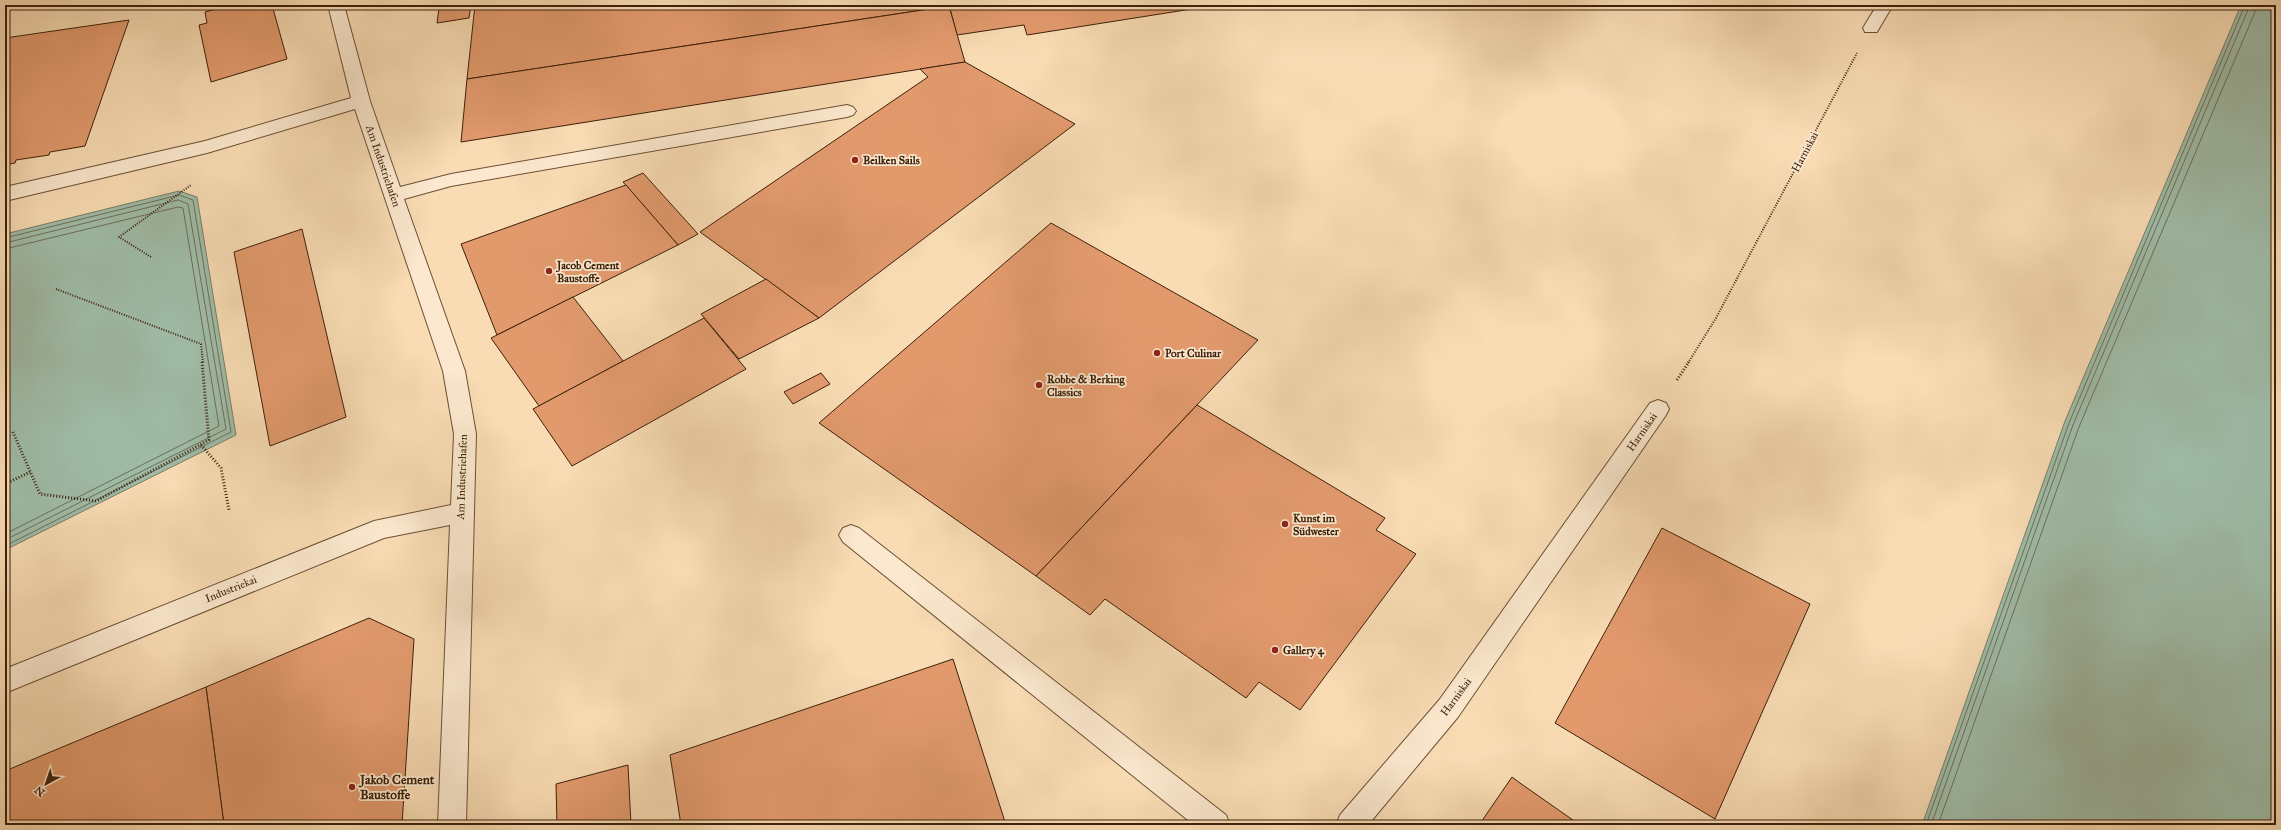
<svg xmlns="http://www.w3.org/2000/svg" width="2281" height="830" font-family="'IM FELL Great Primer',serif">
<style>
.water{fill:#9fbca8;stroke:#787e69}
.lines{fill:none;stroke-linecap:round;stroke-linejoin:round}
.shore{stroke:#6e6e59;stroke-width:1}
.building{fill:#e29a6d;stroke:#3d200a}
.service-casing{stroke:#6c4f34;stroke-width:2}
.path-far1{stroke:#3d200a;stroke-width:2;stroke-dasharray:1 1.5;stroke-linecap:butt}
.path{stroke:#3d200a;stroke-width:3;stroke-dasharray:1 2;stroke-linecap:butt}
.service{fill:#fbe8ce;fill-rule:evenodd}
.poi-dot{fill:#8f2418;stroke:#fbe8ce;stroke-width:1.5}
.labels{text-anchor:middle;dominant-baseline:central;stroke-width:3.5;stroke-linejoin:round;paint-order:stroke}
.street-label{font-size:11px;fill:#3d200a;stroke:#fbe8ce}
.poi-label{font-size:11px;font-weight:bold;fill:#3d200a;stroke:#fbe8ce;text-anchor:start}
.near-poi-label{font-size:13px;font-weight:bold;fill:#3d200a;stroke:#fbe8ce;text-anchor:start}
</style>
<rect width="100%" height="100%" fill="#f9dcb4"/>
<filter id="stains"><feTurbulence type="fractalNoise" baseFrequency=".005" numOctaves="4"/><feColorMatrix values="0 0 0 0 .2 0 0 0 0 .09 0 0 0 0 .02 0 0 0 .5 -.17"/></filter>
<radialGradient id="worn" r=".72"><stop offset=".6" stop-color="#630" stop-opacity="0"/><stop offset="1" stop-color="#630" stop-opacity=".3"/></radialGradient>
<g class="water">
<polygon points="2241,5 2276,5 2276,825 1922,825 2065,421"/>
<polygon points="179,191 197,197 236,435 5,550 5,234"/>
</g>
<g class="lines">
<g class="shore">
<polyline points="5,238 179,195 193,200 231,432 5,546"/>
<polyline points="5,243 178,200 188,204 226,429 5,540"/>
<polyline points="5,249 178,207 183,208 219,426 5,534"/>
<polyline points="1926,825 2069,423 2245,5"/>
<polyline points="1931,825 2073,425 2250,5"/>
<polyline points="1938,825 2079,427 2255,12 2256,5"/>
</g>
</g>
<g class="building">
<polygon points="231,5 272,5 287,59 211,82 199,25 207,23 205,12"/>
<polygon points="458,5 471,5 469,18 437,23 439,8"/>
<polygon points="475,5 949,5 949,6 467,79"/>
<polygon points="949,5 1217,5 1027,35 1024,25 957,35"/>
<polygon points="949,6 965,62 461,142 467,79"/>
<polygon points="129,20 85,146 50,152 49,155 16,160 15,163 5,165 5,38"/>
<polygon points="965,62 1075,124 819,318 700,232 928,77 920,69"/>
<polygon points="643,173 698,234 678,245 623,182"/>
<polygon points="626,185 678,245 497,335 461,244"/>
<polygon points="1051,223 1258,340 1036,576 819,423"/>
<polygon points="302,229 346,417 270,446 234,252"/>
<polygon points="766,279 819,318 739,359 701,314"/>
<polygon points="573,297 623,361 539,406 491,338"/>
<polygon points="704,318 746,369 572,466 533,409"/>
<polygon points="821,373 830,384 793,404 784,392"/>
<polygon points="1197,405 1385,518 1376,530 1416,554 1300,710 1259,682 1246,698 1105,599 1090,615 1036,576"/>
<polygon points="1662,528 1810,604 1715,819 1555,723"/>
<polygon points="369,618 414,639 402,825 224,825 206,687"/>
<polygon points="953,659 1006,825 681,825 670,755"/>
<polygon points="206,687 224,825 5,825 5,771"/>
<polygon points="628,765 631,825 557,825 556,784"/>
<polygon points="1512,777 1520,783 1580,825 1479,825"/>
</g>
<g class="lines">
<g class="service-casing">
<g id="service">
<polygon points="328,5 344,5 370,101 400,187 451,174 847,105 853,107 856,111 853,115 847,117 451,186 404,199 465,371 476,434 466,825 438,825 450,525 384,538 5,693 5,669 374,521 451,505 454,434 443,371 355,109 207,153 5,201 5,187 205,141 351,98"/>
<polygon points="1877,5 1893,5 1877,32 1865,32 1863,28"/>
<polygon points="1658,400 1666,403 1669,409 1666,415 1458,717 1368,825 1336,825 1340,815 1440,699 1650,403"/>
<polygon points="851,525 859,528 1226,815 1230,825 1194,825 843,542 839,535 843,528"/>
</g>
</g>
<g class="path-far1">
<polyline points="151,257 119,237 191,185"/>
<polyline points="56,289 201,344 203,363"/>
<polyline points="1688,363 1716,318 1857,53"/>
</g>
<g class="path">
<polyline points="1677,380 1689,362"/>
<polyline points="13,432 40,494 96,501 209,440 202,362"/>
<polyline points="201,445 221,468 229,510"/>
<polyline points="5,484 30,472"/>
</g>
<use href="#service" class="service"/>
</g>
<g class="poi-dot">
<circle cx="855" cy="160" r="4"/>
<circle cx="549" cy="271" r="4"/>
<circle cx="1157" cy="353" r="4"/>
<circle cx="1039" cy="385" r="4"/>
<circle cx="1285" cy="524" r="4"/>
<circle cx="1275" cy="650" r="4"/>
<circle cx="352" cy="787" r="4"/>
</g>
<g class="labels">
<g class="street-label">
<text transform="translate(1805 152) rotate(-62)">Harniskai</text>
<text transform="translate(383 166) rotate(71)">Am Industriehafen</text>
<text transform="translate(1642 432) rotate(-55)">Harniskai</text>
<text transform="translate(462 477) rotate(-88)">Am Industriehafen</text>
<text transform="translate(231 589) rotate(-22)">Industriekai</text>
<text transform="translate(1456 697) rotate(-54)">Harniskai</text>
</g>
<g class="poi-label">
<text x="863" y="160">Beilken Sails</text>
<text x="557" y="265">Jacob Cement<tspan x="557" dy="13">Baustoffe</tspan></text>
<text x="1165" y="353">Port Culinar</text>
<text x="1047" y="379">Robbe &amp; Berking<tspan x="1047" dy="13">Classics</tspan></text>
<text x="1293" y="518">Kunst im<tspan x="1293" dy="13">Südwester</tspan></text>
<text x="1283" y="650">Gallery 4</text>
</g>
<g class="near-poi-label">
<text x="360" y="780">Jakob Cement<tspan x="360" dy="15">Baustoffe</tspan></text>
</g>
</g>
<rect width="2281" height="830" fill="none" stroke="#f9dcb4" stroke-width="20"/>
<rect x="6" y="6" width="2269" height="818" fill="none" stroke="#3d200a" stroke-width="2"/>
<rect x="10" y="10" width="2261" height="810" fill="none" stroke="#3d200a"/>
<g transform="translate(46 784) rotate(220)" stroke="#fbe8ce" stroke-width="3" paint-order="stroke">
<path d="M0-3L7 15L0 10L-7 15Z" fill="#3d200a"/>
<text y="-6" font-size="11" font-weight="bold" text-anchor="middle" fill="#3d200a">N</text>
</g>
<rect width="100%" height="100%" filter="url(#stains)"/>
<rect width="100%" height="100%" fill="url(#worn)"/>
</svg>
